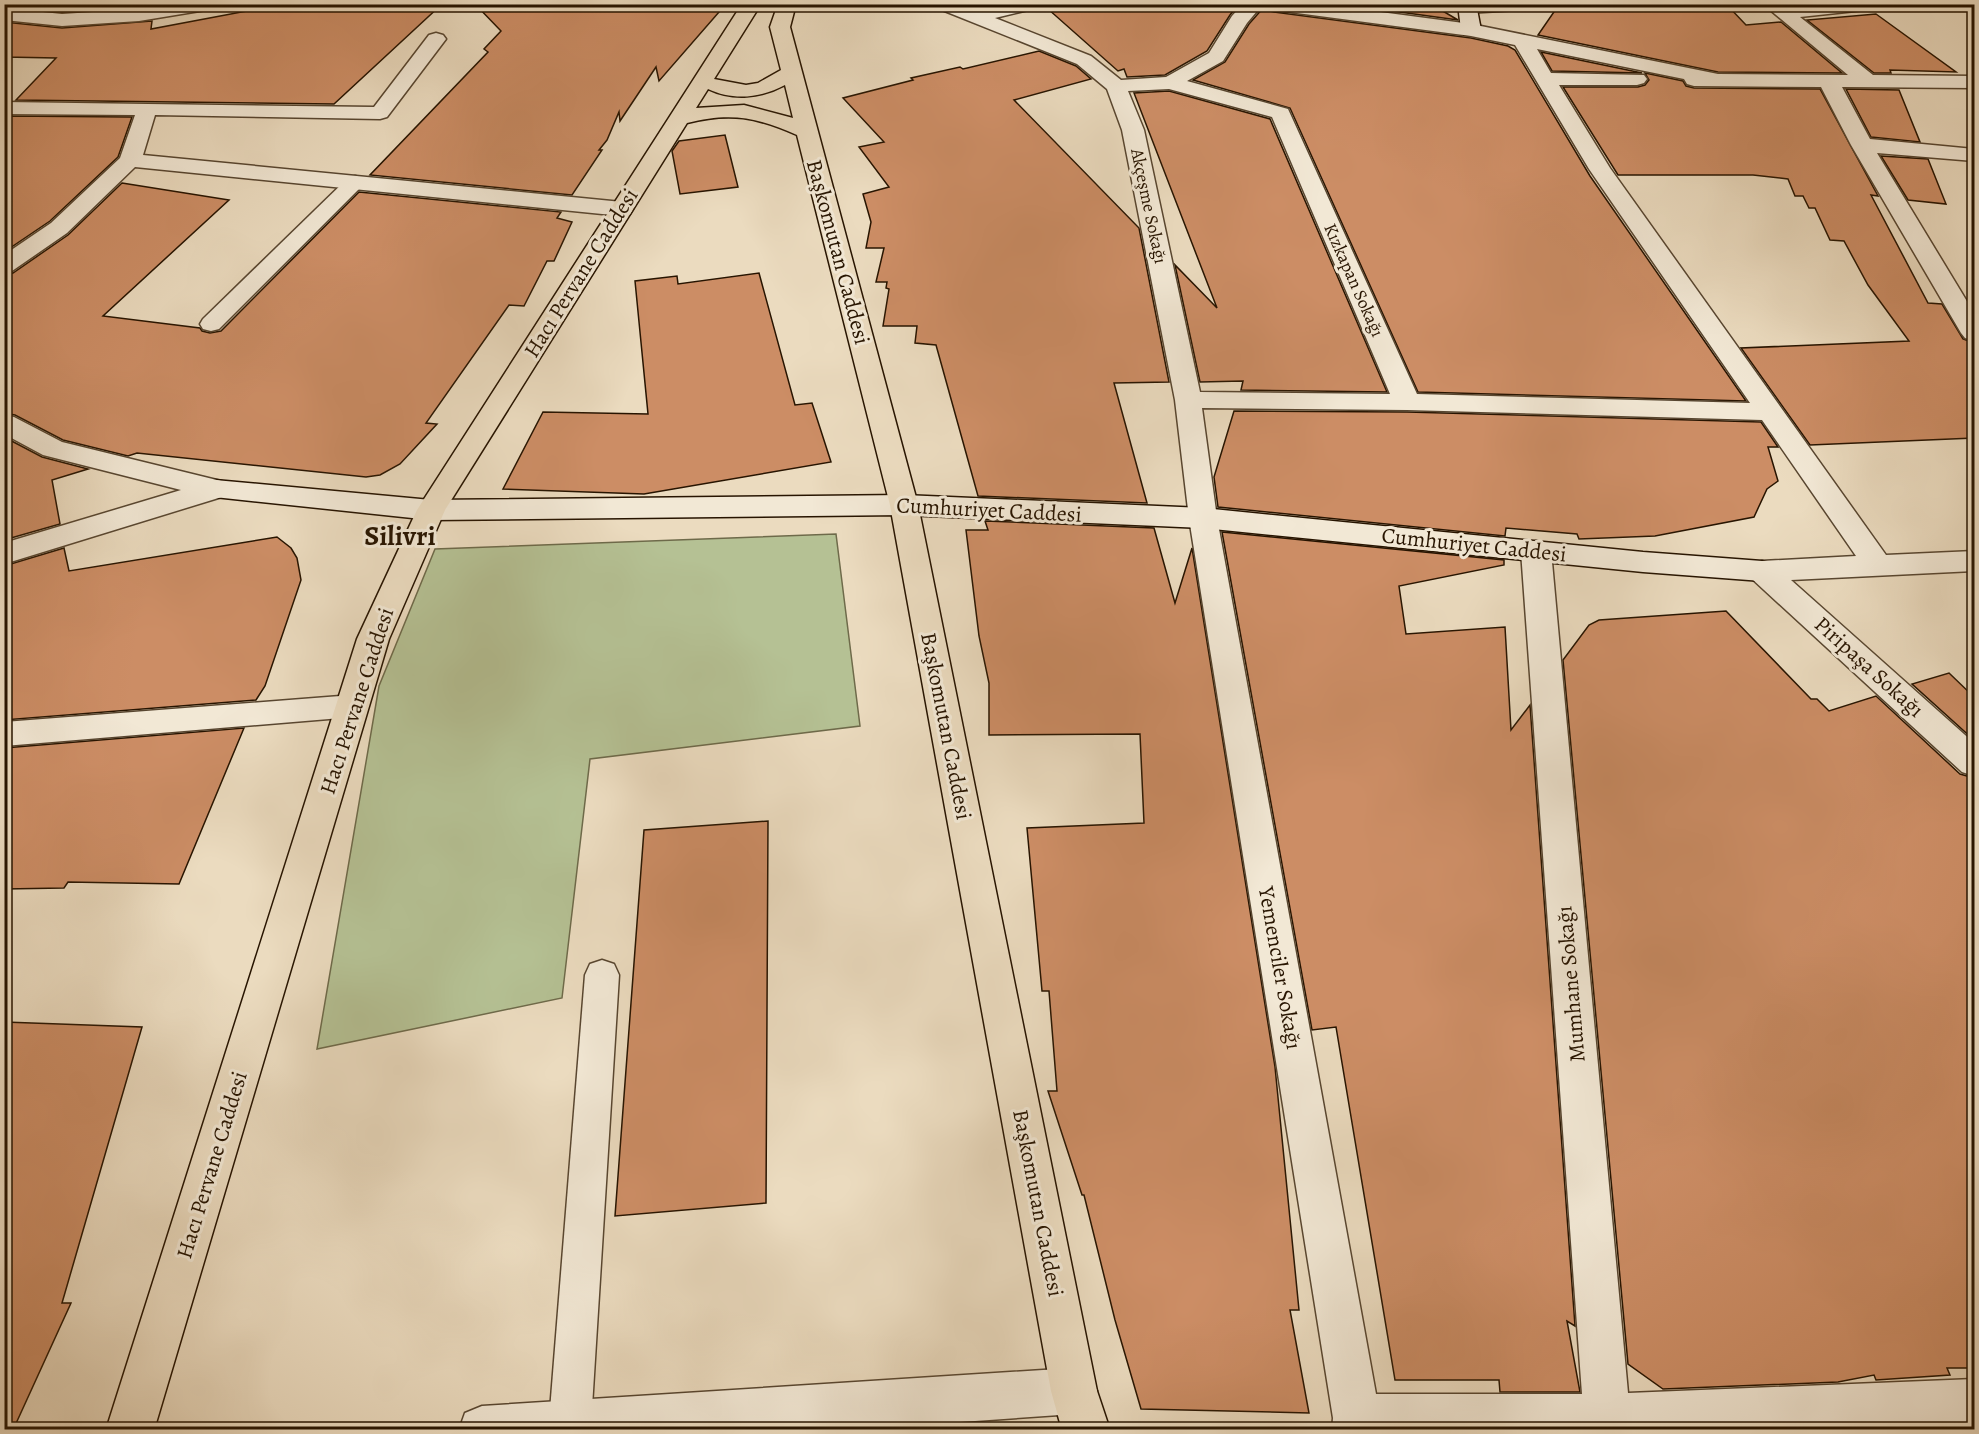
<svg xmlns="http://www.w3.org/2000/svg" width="1979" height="1434" font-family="Alegreya,serif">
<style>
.green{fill:#b5c194;stroke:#6e6a4a;stroke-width:1.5}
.building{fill:#cc8d65;stroke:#271400;stroke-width:1.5}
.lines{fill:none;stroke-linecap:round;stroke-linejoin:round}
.lane-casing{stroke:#584630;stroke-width:3}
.street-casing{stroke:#584630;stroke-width:3}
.secondary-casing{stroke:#271400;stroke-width:3}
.primary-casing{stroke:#271400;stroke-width:3}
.lane{fill:#f2e8d5;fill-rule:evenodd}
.street{fill:#f2e8d5;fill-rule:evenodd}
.secondary{fill:#f2e8d5;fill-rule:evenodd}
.primary{fill:#ebdbbf;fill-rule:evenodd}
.labels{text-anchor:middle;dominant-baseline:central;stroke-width:6;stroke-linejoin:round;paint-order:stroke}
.far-street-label{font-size:18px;fill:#271400;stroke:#f2e8d5}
.street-label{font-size:22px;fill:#271400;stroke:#f2e8d5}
.district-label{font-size:28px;font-weight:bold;fill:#271400;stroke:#f2e8d5}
</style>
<rect width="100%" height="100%" fill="#ebdbbf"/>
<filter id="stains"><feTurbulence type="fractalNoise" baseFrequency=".00333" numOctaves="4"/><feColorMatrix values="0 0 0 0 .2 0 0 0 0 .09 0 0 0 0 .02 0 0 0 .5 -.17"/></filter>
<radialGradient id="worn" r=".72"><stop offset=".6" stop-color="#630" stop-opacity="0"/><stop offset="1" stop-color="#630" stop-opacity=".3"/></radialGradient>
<polygon class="green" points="836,534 860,726 590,759 562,998 317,1049 379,686 435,549"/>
<g class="building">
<polygon points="4,4 152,4 62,12"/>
<polygon points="284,4 442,4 334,104 16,100 56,58 4,57 4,22 62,28 152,21 151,29"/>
<polygon points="475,4 726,4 659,81 656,67 620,121 619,112 607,140 599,150 602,150 572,195 370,175 488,52 484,49 501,31"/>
<polygon points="1121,4 1239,4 1230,15 1207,51 1165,75 1127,77 1124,69 1118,71 1048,9"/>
<polygon points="1341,4 1431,4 1458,20"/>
<polygon points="1642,5 1644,8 1727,5 1746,25 1781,22 1842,73 1718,72 1538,35 1558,6"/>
<polygon points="1264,7 1266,10 1274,12 1471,38 1508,46 1515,50 1590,176 1746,401 1418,392 1290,108 1193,80 1225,62 1249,24"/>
<polygon points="1876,14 1956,72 1890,70 1891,73 1874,73 1807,20"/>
<polygon points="1039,51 1076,66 1091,79 1014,100 1139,228 1169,382 1114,383 1147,503 978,496 936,345 915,343 917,326 883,326 889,289 886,288 887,282 876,282 884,248 866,248 871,222 863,194 889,187 859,147 884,142 843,98 913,80 911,78 960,67 963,69"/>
<polygon points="1541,52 1642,73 1552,71"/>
<polygon points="1645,73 1683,81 1686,86 1694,88 1820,89 1878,196 1871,195 1928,303 1942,304 1963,339 1974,343 1974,438 1810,445 1741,348 1909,341 1868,285 1844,241 1830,240 1815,208 1809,208 1803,196 1795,196 1788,179 1753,175 1618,175 1563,87 1638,87 1645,85 1649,80"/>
<polygon points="1846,89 1899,90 1920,142 1871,137"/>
<polygon points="1169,91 1270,119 1387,392 1241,390 1243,381 1200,382 1175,265 1217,308 1134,93"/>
<polygon points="4,116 132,117 118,157 50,221 4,252"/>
<polygon points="725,135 738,187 680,194 672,151 679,141"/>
<polygon points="1881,156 1928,159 1946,204 1908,200"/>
<polygon points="122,183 229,200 103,316 200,328 202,331 210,333 221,331 359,192 561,212 557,218 572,222 554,261 547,261 524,306 509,305 426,423 437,424 400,464 380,475 366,477 137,453 128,456 63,440 15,415 4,413 4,275 13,273 68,235"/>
<polygon points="759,273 795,405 812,403 831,462 644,494 503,489 543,412 648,414 635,281 677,276 678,284"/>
<polygon points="1234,411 1407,412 1761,422 1778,447 1768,447 1778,481 1767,489 1754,517 1655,536 1579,539 1577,534 1506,528 1505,536 1218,507 1214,477"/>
<polygon points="4,437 42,457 88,469 52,480 60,524 4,540"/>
<polygon points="985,521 1154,528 1175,603 1192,548 1275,1067 1299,1310 1290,1310 1309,1413 1141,1409 1115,1320 1084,1195 1082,1195 1048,1091 1057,1091 1049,991 1042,991 1027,828 1144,823 1140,734 989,735 989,683 979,636 966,530 988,530"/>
<polygon points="1222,532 1504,560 1504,565 1399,586 1406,634 1505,627 1511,730 1530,705 1575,1326 1567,1321 1580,1392 1500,1392 1499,1380 1395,1380 1336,1027 1312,1030"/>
<polygon points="277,537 291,548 297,558 301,580 265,686 256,700 4,720 4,566 64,548 69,571"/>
<polygon points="1726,611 1811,699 1817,699 1829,711 1876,696 1960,774 1974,778 1974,1368 1947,1368 1950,1375 1876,1380 1874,1375 1838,1382 1663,1389 1628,1364 1563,660 1589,625 1599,620"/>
<polygon points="1949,673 1974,697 1974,740 1912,684"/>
<polygon points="244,728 179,884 68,882 64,888 4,889 4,748"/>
<polygon points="768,821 766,1203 615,1216 644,830"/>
<polygon points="4,1022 142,1027 62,1303 71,1303 13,1430 4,1430"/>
</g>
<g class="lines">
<g class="lane-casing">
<g id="lane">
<polygon points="1461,4 1543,4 1535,9 1467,13 1461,12 1459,8"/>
<polygon points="355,176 362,178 365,182 362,186 219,329 211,331 203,329 200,324 203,319 348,178"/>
<polygon points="353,695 364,698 368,706 364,714 353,717 4,746 4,722"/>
<polygon points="602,960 614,964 619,975 591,1423 589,1430 551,1430 549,1423 585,975 590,964"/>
</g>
</g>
<g class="street-casing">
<g id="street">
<polygon points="169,4 215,4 213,8 206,10 139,21 62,26 4,20 4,8 62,14 139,9"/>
<path d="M935 4H962L977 10 1003 4H1039L1037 8 995 18 1091 56 1121 80 1166 77 1209 53 1232 16 1243 4H1263L1247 23 1223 61 1187 81 1288 109 1417 394 1750 403 1589 169 1515 45 1471 36 1274 10 1267 8 1265 4H1320L1471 24 1718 74 1848 75 1763 4H1784L1787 7 1874 4 1872 8 1865 10 1800 17 1873 75 1974 76V88L1842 87 1870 139 1974 149V161L1877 153 1974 313V341L1965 338 1961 333 1851 145 1821 87 1694 86 1687 84 1684 79 1537 49 1551 73 1644 75 1647 79 1644 83 1637 85H1559L1610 168 1886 555 1974 551V571L1791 580 1974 743V776L1962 772 1751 578 1747 571 1751 564 1762 561 1856 556 1762 420 1407 410 1202 408 1217 518 1376 1394H1582L1521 551 1526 544 1536 541 1546 544 1551 551 1628 1393 1974 1379V1425L1875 1430H1332L1333 1418 1189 518 1175 400 1122 130 1107 89 1077 64 937 8ZM1169 89 1272 117 1390 394 1200 392 1144 130 1128 91Z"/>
<polygon points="436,33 443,35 446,39 387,117 380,119 155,115 143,155 622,202 630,204 633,209 630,214 622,216 135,167 67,233 12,271 4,273 4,255 51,223 120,158 135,115 4,114 4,102 374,107 429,35"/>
<polygon points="4,415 14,417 62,442 225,482 229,489 225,496 4,564 4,543 181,490 43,455 4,434"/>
<polygon points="1074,1368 1090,1375 1097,1391 1090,1407 1074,1414 846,1430 459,1430 465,1413 482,1406"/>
</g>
</g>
<g class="secondary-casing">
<g id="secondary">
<polygon points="1458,4 1476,4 1481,30 1478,34 1464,34 1461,30"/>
<polygon points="215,480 431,500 904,495 1203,508 1643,552 1762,561 1773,564 1777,571 1773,578 1762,581 1643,572 1203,528 904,515 431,520 205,496 201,489 205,482"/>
</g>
</g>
<g class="primary-casing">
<path id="primary" d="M742 4H761L714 79 746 85 758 83 781 70 770 27 778 4H796L790 27 918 505 1097 1391 1110 1430H1062L1051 1391 890 505 797 135C757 117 730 112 687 123L445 510 389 639 154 1430H106L357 639 417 510ZM785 85 793 118 744 105 696 108 708 89C733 101 761 98 785 85Z"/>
</g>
<use href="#lane" class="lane"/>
<use href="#street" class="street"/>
<use href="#secondary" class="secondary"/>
<use href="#primary" class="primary"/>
</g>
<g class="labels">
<g class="far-street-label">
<text transform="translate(1149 206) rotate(78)">Akçeşme Sokağı</text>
<text transform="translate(1354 280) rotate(66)">Kızkapan Sokağı</text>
</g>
<g class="street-label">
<text transform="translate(838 252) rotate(75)">Başkomutan Caddesi</text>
<text transform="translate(581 273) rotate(-58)">Hacı Pervane Caddesi</text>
<text transform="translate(989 510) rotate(3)">Cumhuriyet Caddesi</text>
<text transform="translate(1474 545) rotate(6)">Cumhuriyet Caddesi</text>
<text transform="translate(1869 667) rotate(42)">Piripaşa Sokağı</text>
<text transform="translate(357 701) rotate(-72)">Hacı Pervane Caddesi</text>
<text transform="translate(946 726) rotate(79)">Başkomutan Caddesi</text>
<text transform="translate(1280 968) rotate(80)">Yemenciler Sokağı</text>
<text transform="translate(1571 984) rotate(-95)">Mumhane Sokağı</text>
<text transform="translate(212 1165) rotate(-73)">Hacı Pervane Caddesi</text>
<text transform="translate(1038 1203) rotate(79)">Başkomutan Caddesi</text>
</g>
<g class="district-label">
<text x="400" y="536">Silivri</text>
</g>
</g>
<rect width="1979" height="1434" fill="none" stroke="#ebdbbf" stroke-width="24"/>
<rect x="6" y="6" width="1967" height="1422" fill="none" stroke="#271400" stroke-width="3"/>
<rect x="12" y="12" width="1955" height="1410" fill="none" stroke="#271400" stroke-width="1.5"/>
<rect width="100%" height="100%" filter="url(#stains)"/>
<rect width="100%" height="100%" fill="url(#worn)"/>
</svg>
